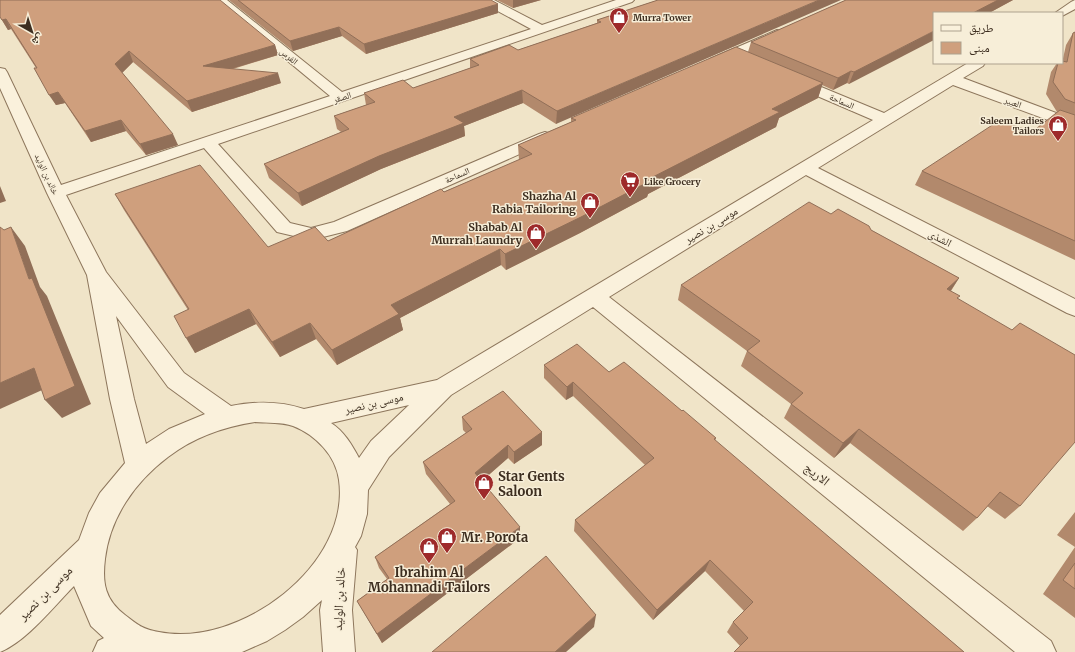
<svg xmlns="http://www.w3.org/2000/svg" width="1075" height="652" font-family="Merriweather,'Noto Naskh Arabic',serif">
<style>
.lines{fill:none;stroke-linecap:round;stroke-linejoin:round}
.minor-casing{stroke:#8d765c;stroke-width:2}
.minor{fill:#faf1dc;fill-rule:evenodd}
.wall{fill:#b2896c}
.shaded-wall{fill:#916f58}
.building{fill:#cf9f7d;stroke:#916f58}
.labels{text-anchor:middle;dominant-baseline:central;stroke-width:3;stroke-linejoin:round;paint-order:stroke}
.far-poi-label{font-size:9px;font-weight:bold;fill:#3d2e20;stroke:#f7eed8;text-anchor:start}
.far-street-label{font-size:9px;fill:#3d2e20;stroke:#f7eed8}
.poi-label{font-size:11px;font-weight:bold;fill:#3d2e20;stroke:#f7eed8;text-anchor:end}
.street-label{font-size:11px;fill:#3d2e20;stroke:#f7eed8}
.near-street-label{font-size:13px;fill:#3d2e20;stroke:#f7eed8}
.near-poi-label{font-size:13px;font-weight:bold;fill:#3d2e20;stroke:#f7eed8;text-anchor:start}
</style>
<rect width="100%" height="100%" fill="#f0e4c8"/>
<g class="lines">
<g class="minor-casing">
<g id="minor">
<path d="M214 0H227L342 92 531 29 481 2 479 0H494L542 25 616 0H634L632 2 218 144 290 223 311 228 334 222 539 134 545 132 551 134 553 137 551 140 347 231 311 240 277 232 204 148 66 195 106 272 184 373 231 406C256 401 280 401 304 409L437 380 873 120 787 83 785 80 787 77 792 76 797 77 884 113 968 63H985L983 66 963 78 1075 120V130L953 85 818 168 1075 299V316L1067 313 806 175 609 297 1051 641 1056 652H1015L593 307 451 395 389 457 368 490 367 514 361 536 355 547 357 550 352 610 355 652H323L320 610 322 600 303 617 285 630 267 641 242 652H93L98 641 104 638 91 626 74 586C53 607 27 641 0 652V615L79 540 89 513 100 493 125 463 110 399 87 275 47 193 0 88V68L5 69 7 72 61 185 330 96ZM116 316 168 387 205 414 169 429 146 444 134 399ZM409 405 371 441 359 458C352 445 344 431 331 423ZM255 422C267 423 282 422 293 426 316 435 336 456 339 480 351 566 239 648 159 632 142 629 138 625 125 615 105 600 102 583 105 559 110 517 135 482 168 457 194 437 223 427 255 422Z"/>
<polygon points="1075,0 1075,9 1062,16 1062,13 1055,13 1071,2"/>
<polygon points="777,30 781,31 783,34 781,37 720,65 710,65 708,62 710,59"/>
</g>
</g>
<use href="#minor" class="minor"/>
</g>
<g class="wall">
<polygon points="229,0 491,0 498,13 366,54 342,36 293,51"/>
<polygon points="497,0 541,0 513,8"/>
<polygon points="658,0 556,124 523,103 464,126 465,136 381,169 302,206 269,178 264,164 341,132 337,129 334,116 366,105 364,93 413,88 470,68 470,59 518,50 597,23 597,20"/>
<polygon points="846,0 1013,0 989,13 934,13 849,84 847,83 833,90 822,85 818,98 779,118 776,127 648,194 647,197 580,233 506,270 501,265 400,318 403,330 337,365 316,339 280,357 256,324 195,353 188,310 124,210 115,194 268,247 328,241 519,160 518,145 571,122 571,118 748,52 751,42"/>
<polygon points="0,17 275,45 278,55 233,69 281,83 192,112 133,62 122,73 178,145 146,155 126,131 91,142 65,103 56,105 34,68 36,68 11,29 8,30"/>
<polygon points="1075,32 1075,260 915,185 922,171 1032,132 1058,112 1057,112 1046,94 1051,72 1057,63 1062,63 1066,45 1073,33"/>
<polygon points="831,214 871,230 959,278 951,291 958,298 1020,506 1005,519 987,506 977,518 963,531 850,443 834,458 784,418 791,404 741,366 747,351 678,300 681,285"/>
<polygon points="544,365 609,372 682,411 716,438 715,441 964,652 740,646 727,632 733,622 744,611 705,571 653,620 574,531 575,520 645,465 573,396 566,400 544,378"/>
<polygon points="462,417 542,432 542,445 514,464 508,458 482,481 520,538 382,643 357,601 387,579 379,568 375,557 450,504 426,474 423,462 466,433 463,430"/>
<polygon points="1075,512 1075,618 1043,594 1075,547 1057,535"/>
</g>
<g class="shaded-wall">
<polygon points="513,0 541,0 513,8"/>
<polygon points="819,0 841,0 556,124 557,111"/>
<polygon points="998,0 1013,0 989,13 973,13"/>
<polygon points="498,4 498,13 366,54 364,44"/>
<polygon points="6,19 11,29 8,30 2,20"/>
<polygon points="339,27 342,36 293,51 290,41"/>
<polygon points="934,31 934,40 849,84 854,72"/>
<polygon points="275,45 278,55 207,76 203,66"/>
<polygon points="129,51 133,62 120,75 115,64"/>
<polygon points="851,71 847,83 833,90 838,78"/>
<polygon points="278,73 281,83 192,112 187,101"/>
<polygon points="823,83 818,98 779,118 776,127 648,194 647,197 580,233 506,270 505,254 647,180 772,109"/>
<polygon points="522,90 523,103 464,126 465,136 381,169 302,206 298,193 454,117"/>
<polygon points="58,92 65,103 56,105 49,95"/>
<polygon points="121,120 126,131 91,142 85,131"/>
<polygon points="173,134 178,145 146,155 140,144"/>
<polygon points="0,186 6,201 0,203"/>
<polygon points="11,227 25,246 40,287 47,296 91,404 62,418 45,400 29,279"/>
<polygon points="500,249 501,265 400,318 403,330 337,365 332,350 391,305"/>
<polygon points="959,278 949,293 947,289"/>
<polygon points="249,309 256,324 195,353 186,338"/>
<polygon points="310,323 316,339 280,357 272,342"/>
<polygon points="34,368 51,386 0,409 0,383"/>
<polygon points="573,382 573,396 566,400 567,387"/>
<polygon points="859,429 850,443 834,458 843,443"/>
<polygon points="542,432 542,445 514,464 514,452"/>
<polygon points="508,445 508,458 477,485 475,473"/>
<polygon points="520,527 520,538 382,643 377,634"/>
<polygon points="710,560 705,571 653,620 657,610"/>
<polygon points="596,615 594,627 566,652 555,652"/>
</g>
<g class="building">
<polygon points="0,0 220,0 275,45 203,66 278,73 187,101 129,51 115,64 173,134 140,144 121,120 85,131 58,92 49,95 34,68 37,68 6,19 2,20 0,17"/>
<polygon points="238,0 491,0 498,4 364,44 339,27 290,41"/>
<polygon points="658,0 819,0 557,111 522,90 454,117 464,123 379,156 298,193 264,164 349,129 334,116 375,102 364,93 403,80 413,88 479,65 470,59 509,45 518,50 601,22 597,20"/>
<polygon points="846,0 998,0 973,13 934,13 934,31 854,72 851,71 838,78 751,42"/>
<polygon points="1075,32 1075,103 1065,99 1053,82 1058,63 1062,63 1062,61 1067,62 1073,33"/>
<polygon points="736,47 823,83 772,109 780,112 647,180 650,181 581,217 505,254 500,249 391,305 399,314 332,350 310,323 272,342 249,309 186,338 174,316 189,309 115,194 200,165 268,247 315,227 328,241 441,189 444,192 532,154 518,145 576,120 571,118"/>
<polygon points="1060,110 1075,115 1075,241 922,171 1000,120 1032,132"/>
<polygon points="809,202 831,214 838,209 869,226 871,230 959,278 947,289 960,296 957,298 1012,330 1020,323 1075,355 1075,442 1020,506 1000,492 977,518 859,429 843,443 791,404 803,393 747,351 760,341 681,285"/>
<polygon points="0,227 4,230 11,227 29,279 32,278 75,386 45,400 34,368 0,383"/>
<polygon points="577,344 609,372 624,362 682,411 683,410 716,438 714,439 964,652 734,652 748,638 733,622 753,602 710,560 657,610 575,520 654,458 573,382 567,387 544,365"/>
<polygon points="503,391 542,432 514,452 508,445 475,473 520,527 377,634 357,601 389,578 375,557 455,501 423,462 472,429 462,417"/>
<polygon points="546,556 596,615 555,652 432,652"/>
<polygon points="1075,563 1075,589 1063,580"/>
</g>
<defs>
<g id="shop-pin" transform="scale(1)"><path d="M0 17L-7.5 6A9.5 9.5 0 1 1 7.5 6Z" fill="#9e2a2b" stroke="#f7eed8"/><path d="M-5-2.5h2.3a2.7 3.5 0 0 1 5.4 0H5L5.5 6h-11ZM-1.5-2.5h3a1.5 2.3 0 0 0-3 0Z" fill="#fff"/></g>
<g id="supermarket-pin" transform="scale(1)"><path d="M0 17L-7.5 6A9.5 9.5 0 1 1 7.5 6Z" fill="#9e2a2b" stroke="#f7eed8"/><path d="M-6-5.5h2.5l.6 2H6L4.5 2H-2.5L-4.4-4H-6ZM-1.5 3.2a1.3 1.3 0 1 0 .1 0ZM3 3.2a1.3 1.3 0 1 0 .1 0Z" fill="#fff"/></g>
</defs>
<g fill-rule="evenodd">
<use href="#shop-pin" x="619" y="17"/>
<use href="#shop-pin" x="1058" y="125"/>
<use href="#supermarket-pin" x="630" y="181"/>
<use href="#shop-pin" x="590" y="202"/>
<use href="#shop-pin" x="536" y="233"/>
<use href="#shop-pin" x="484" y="483"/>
<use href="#shop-pin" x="447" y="537"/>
<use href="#shop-pin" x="429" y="547"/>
</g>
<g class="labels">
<g class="far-poi-label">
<text x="633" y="17">Murra Tower</text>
<text x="1044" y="120" text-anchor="end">Saleem Ladies<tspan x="1044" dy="10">Tailors</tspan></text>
<text x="644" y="181">Like Grocery</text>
</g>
<g class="far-street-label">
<text transform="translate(289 56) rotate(39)">الفرس</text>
<text transform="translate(342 97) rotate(-19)">الصقر</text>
<text transform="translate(842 101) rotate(23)">السماحة</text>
<text transform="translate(1013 102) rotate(20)">العبير</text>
<text transform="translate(47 174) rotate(65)">خالد بن الوليد</text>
<text transform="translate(457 175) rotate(-24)">السماحة</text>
</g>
<g class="poi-label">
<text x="576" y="196">Shazha Al<tspan x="576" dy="13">Rabia Tailoring</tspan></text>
<text x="522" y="227">Shabab Al<tspan x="522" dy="13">Murrah Laundry</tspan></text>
</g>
<g class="street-label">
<text transform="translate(711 225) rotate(-31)">موسى بن نصير</text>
<text transform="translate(940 238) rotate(27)">الشذى</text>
<text transform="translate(374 403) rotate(-13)">موسى بن نصير</text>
</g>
<g class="near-street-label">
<text transform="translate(817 474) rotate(39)">الاريج</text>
<text transform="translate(45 593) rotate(-45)">موسى بن نصير</text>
<text transform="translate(339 599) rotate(-87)">خالد بن الوليد</text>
</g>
<g class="near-poi-label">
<text x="498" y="476">Star Gents<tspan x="498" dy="15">Saloon</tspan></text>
<text x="461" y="537">Mr. Porota</text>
<text x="429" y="572" text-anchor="middle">Ibrahim Al<tspan x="429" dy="15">Mohannadi Tailors</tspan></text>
</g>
</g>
<rect x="933" y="12" width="130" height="52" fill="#f7eed8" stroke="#ada18e"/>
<rect x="941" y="25" width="20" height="6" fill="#faf1dc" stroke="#ada18e"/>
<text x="969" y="32" font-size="12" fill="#3d2e20">طريق</text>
<rect x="941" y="42" width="20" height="12" fill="#cf9f7d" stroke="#ada18e"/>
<text x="969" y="52" font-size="12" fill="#3d2e20">مبنى</text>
<g transform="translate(32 32) rotate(141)" stroke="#f7eed8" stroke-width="3" paint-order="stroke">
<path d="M0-3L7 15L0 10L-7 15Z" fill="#3d2e20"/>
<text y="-6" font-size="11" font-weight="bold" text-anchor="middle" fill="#3d2e20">ش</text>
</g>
</svg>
